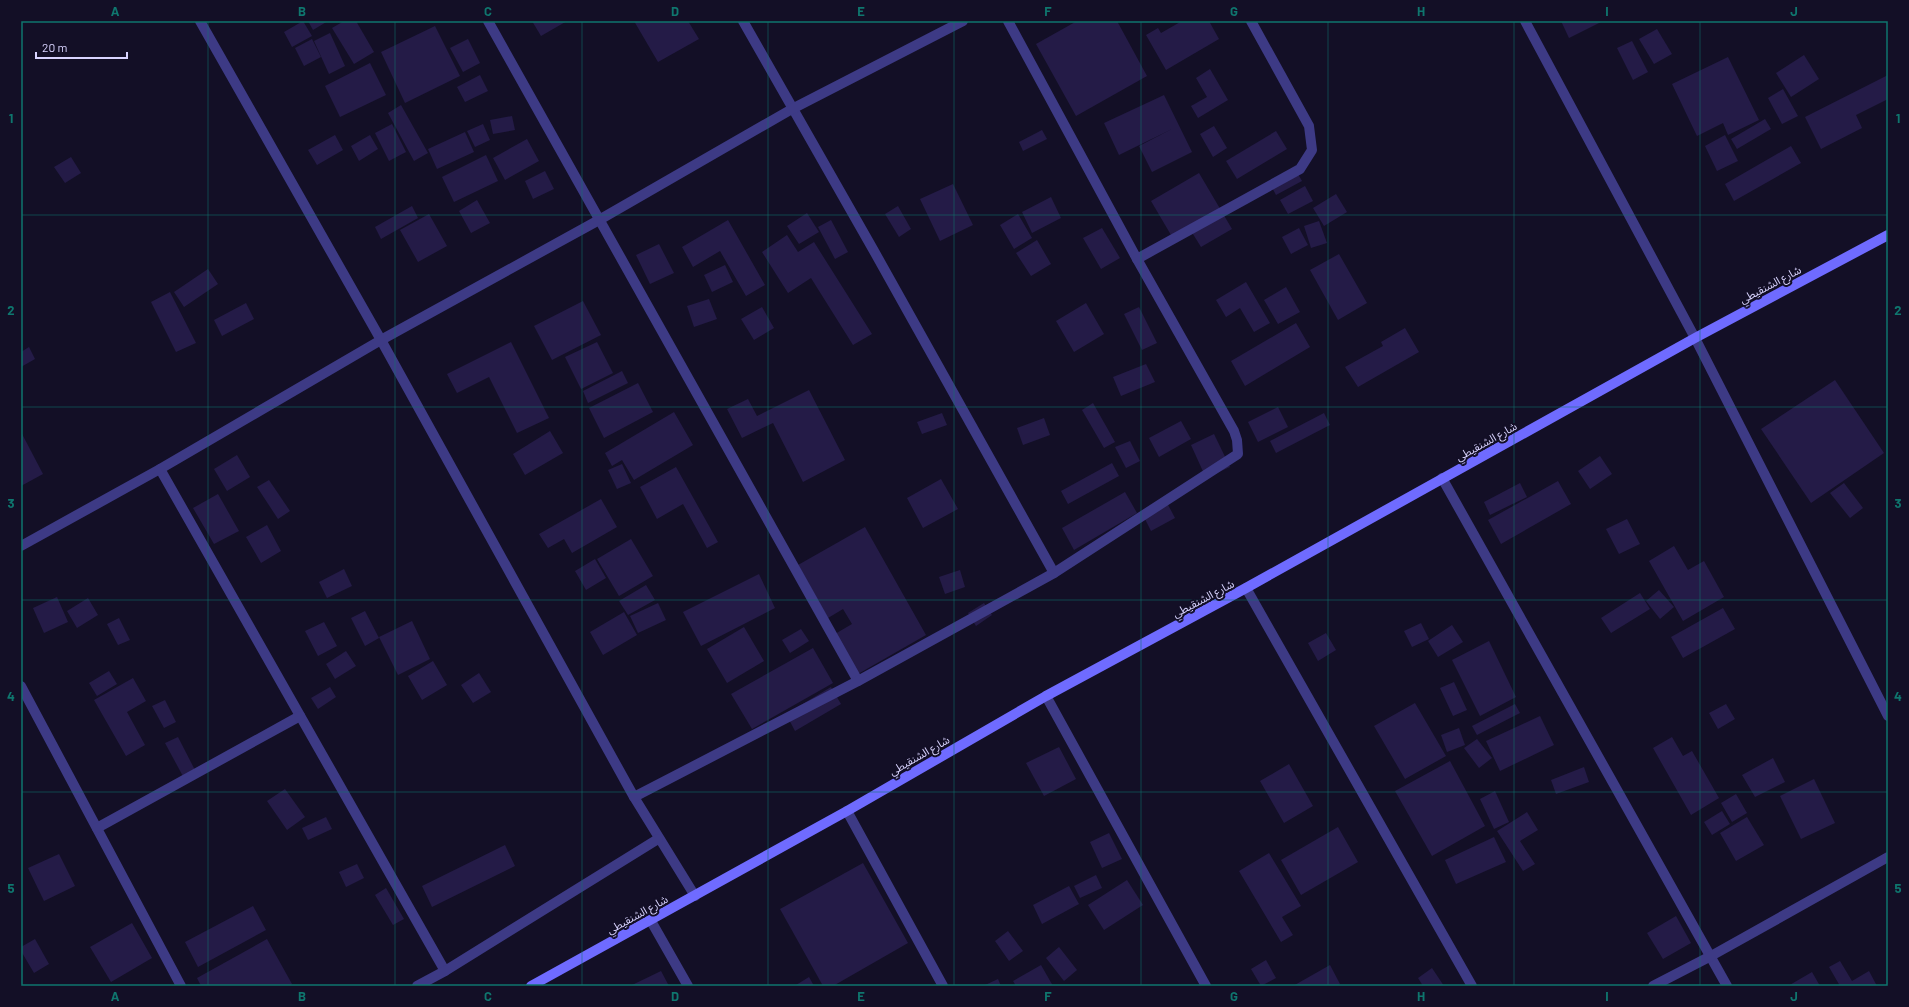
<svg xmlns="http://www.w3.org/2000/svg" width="1909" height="1007" font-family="Barlow,'Noto Sans Arabic',sans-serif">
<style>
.building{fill:#241b47}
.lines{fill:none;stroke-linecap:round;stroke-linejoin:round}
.street{stroke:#3d3a85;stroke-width:10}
.secondary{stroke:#6f6bff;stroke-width:10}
.grid{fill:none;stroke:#0f766e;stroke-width:1;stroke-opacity:0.55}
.labels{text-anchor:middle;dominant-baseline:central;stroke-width:4;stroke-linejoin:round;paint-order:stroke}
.street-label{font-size:11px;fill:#d9d4ff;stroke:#130f26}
.neatline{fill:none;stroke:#0f766e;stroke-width:1.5}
.grid-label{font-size:13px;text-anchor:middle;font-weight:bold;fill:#0f766e}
</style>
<rect width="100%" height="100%" fill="#130f26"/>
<g class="building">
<polygon points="303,21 312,36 292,47 284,32"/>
<polygon points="308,21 328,21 313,30"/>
<polygon points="344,21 356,21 374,52 354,64 332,28"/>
<polygon points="532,21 567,21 541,36"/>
<polygon points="634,21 688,21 699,39 658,62"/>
<polygon points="1077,21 1117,21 1147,76 1076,116 1036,44"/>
<polygon points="1182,21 1209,21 1219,39 1166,70 1146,35 1158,28 1161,33"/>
<polygon points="1561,21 1603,21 1569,38"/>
<polygon points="435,26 460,76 405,103 381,52"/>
<polygon points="1657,29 1672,54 1654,64 1639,39"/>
<polygon points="330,33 345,66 329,74 314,41"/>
<polygon points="312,39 321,57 304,66 295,48"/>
<polygon points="468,39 480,63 463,72 450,48"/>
<polygon points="1632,41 1648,72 1633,80 1617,48"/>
<polygon points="1804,55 1819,79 1791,97 1776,73"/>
<polygon points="1728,57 1759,120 1728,135 1723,123 1697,136 1672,84"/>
<polygon points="370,63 386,95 340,117 325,86"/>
<polygon points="1210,69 1228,100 1198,118 1191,106 1207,97 1196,78"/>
<polygon points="480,75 488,91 465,102 457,87"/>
<polygon points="1888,75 1888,99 1856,115 1862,128 1821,149 1805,117"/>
<polygon points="1783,89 1798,116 1782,124 1768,98"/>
<polygon points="1164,95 1192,152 1152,172 1139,146 1172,129 1119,155 1104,123"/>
<polygon points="401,105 428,153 414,161 388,113"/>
<polygon points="512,116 515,130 493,134 490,120"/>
<polygon points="1765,119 1771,129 1737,149 1731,139"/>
<polygon points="392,124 406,152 389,161 375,133"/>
<polygon points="483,124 490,140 475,147 467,131"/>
<polygon points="1214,126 1227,148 1213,157 1200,134"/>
<polygon points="1042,130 1047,139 1023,151 1019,142"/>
<polygon points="1276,131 1287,149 1237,179 1226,161"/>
<polygon points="465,132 474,152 437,169 428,149"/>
<polygon points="335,135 343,150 317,165 308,150"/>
<polygon points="370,135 378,149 359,161 351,146"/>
<polygon points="1725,135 1738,161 1717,171 1705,146"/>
<polygon points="527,139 539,161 505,180 493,158"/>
<polygon points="1791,146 1801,163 1734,201 1725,184"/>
<polygon points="486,155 498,181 454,202 442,177"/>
<polygon points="71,157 81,173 65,183 54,167"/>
<polygon points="1294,167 1302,181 1276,195 1269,182"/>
<polygon points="545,171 554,189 533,199 525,181"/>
<polygon points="1199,173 1232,229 1201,247 1188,226 1171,235 1151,201"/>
<polygon points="953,184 973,225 940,241 920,199"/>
<polygon points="1305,186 1313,201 1288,214 1280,200"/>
<polygon points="1336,194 1347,212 1324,226 1313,208"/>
<polygon points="1051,197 1061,218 1032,233 1022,212"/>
<polygon points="477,200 490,223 471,233 459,211"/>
<polygon points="412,206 418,218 381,239 375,227"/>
<polygon points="898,206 911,229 899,237 885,214"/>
<polygon points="807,213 819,232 799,244 787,226"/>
<polygon points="429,214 447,246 418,262 400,230"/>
<polygon points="1018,214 1032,238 1014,249 1000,225"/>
<polygon points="728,220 765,285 746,296 720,251 693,267 682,247"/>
<polygon points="831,220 848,252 835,259 818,227"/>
<polygon points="1319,221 1327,243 1311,248 1304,226"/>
<polygon points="1102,228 1120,258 1101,269 1083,238"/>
<polygon points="1299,228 1308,245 1291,254 1282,237"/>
<polygon points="787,235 798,252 814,242 872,334 853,345 811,278 788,293 762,252"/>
<polygon points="1037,240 1051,264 1031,276 1016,253"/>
<polygon points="659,244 674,273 650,284 636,255"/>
<polygon points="1339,254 1367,303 1338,320 1310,270"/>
<polygon points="725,265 733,282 712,292 704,275"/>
<polygon points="208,269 218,284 184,307 174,292"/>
<polygon points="1246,282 1270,323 1254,332 1240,308 1226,317 1216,300"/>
<polygon points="1286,287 1300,312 1278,324 1264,300"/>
<polygon points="170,292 196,343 176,352 151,302"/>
<polygon points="709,299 717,319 694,327 687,306"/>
<polygon points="583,301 601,335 552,360 534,326"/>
<polygon points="246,303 254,319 222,336 214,320"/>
<polygon points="1086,303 1104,334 1074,352 1056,321"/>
<polygon points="762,307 774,328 754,340 741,319"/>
<polygon points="1139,307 1157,343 1142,350 1124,314"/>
<polygon points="1296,323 1310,347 1245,386 1231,361"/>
<polygon points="1405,328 1419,352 1358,387 1345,367 1383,346 1381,342"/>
<polygon points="511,342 549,418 517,433 489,377 457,393 447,374"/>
<polygon points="597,342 613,373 581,389 565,357"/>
<polygon points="29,347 35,359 21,367 21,352"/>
<polygon points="1146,364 1155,382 1121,396 1113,377"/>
<polygon points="622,371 628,383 588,403 583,391"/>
<polygon points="1835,380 1884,453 1811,503 1761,429"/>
<polygon points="638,383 653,412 604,438 589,408"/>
<polygon points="809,390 845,460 803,482 773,423 742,438 727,409 748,399 757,416"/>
<polygon points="1093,403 1115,442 1104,448 1082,410"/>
<polygon points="1278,407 1288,427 1258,442 1248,422"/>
<polygon points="674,412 693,445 634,480 622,460 612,466 605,453"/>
<polygon points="942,413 947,425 922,434 917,422"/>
<polygon points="1324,413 1330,425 1276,453 1270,441"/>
<polygon points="1044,418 1050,435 1023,445 1017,428"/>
<polygon points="1181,421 1191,439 1159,457 1149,438"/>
<polygon points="550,431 563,453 525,475 513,454"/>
<polygon points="21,432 43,474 21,486"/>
<polygon points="1214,434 1230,467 1206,478 1191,445"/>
<polygon points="1130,441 1140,461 1126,468 1115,447"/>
<polygon points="237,455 250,477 227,491 214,469"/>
<polygon points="1600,456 1612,474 1590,489 1578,471"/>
<polygon points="1112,463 1119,476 1068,504 1061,491"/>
<polygon points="622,464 631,483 617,489 608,470"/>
<polygon points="676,467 718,542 707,548 683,504 657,519 640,487"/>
<polygon points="941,479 958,509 923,528 907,498"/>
<polygon points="269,480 290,511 278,519 257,487"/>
<polygon points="1558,481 1571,504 1501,544 1488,520"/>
<polygon points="1520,483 1527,497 1490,515 1484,502"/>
<polygon points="1844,483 1863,508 1850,518 1830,493"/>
<polygon points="1125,492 1137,513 1074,550 1062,528"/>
<polygon points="218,494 239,531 214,544 193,508"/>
<polygon points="601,499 617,527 572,553 564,539 548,548 539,534"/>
<polygon points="1166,501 1175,518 1151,531 1142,513"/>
<polygon points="1627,519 1640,544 1619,554 1606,529"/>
<polygon points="267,525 281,551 261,563 246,537"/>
<polygon points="865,527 926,635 858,674 835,634 852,624 843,609 828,618 798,565"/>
<polygon points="631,539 653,576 619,596 597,559"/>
<polygon points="1674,546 1688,570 1704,561 1724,597 1683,621 1649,561"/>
<polygon points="595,559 606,578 586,590 575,571"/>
<polygon points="344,569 352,586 327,598 319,582"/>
<polygon points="960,570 965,587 945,594 939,577"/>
<polygon points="759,574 775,608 701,646 683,612"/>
<polygon points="646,585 655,600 628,615 619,601"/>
<polygon points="1659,590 1674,607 1660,619 1646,601"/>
<polygon points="1640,593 1650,609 1611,633 1601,618"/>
<polygon points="57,597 68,622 44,633 33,608"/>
<polygon points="88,598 98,615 77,628 67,611"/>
<polygon points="658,603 666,620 638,633 630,616"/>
<polygon points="984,603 992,615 976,626 968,613"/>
<polygon points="1723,608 1735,629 1683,658 1671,637"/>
<polygon points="365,611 379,638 365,646 351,618"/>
<polygon points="624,612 637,635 603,655 590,632"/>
<polygon points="119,618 130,640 118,645 107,624"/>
<polygon points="412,621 430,659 398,675 379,637"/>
<polygon points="324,622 337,646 318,656 305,631"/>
<polygon points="1421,623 1429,639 1412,647 1404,631"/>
<polygon points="1452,625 1463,642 1438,657 1428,641"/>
<polygon points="744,627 764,661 727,683 707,649"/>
<polygon points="801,629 809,641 790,653 782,640"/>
<polygon points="1326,633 1336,650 1318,661 1308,643"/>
<polygon points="1489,641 1516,697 1480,716 1452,660"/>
<polygon points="813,648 833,683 752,729 731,694"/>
<polygon points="346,651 356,666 335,679 326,664"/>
<polygon points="433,661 447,685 422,700 408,676"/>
<polygon points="109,671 117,684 97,696 89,683"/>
<polygon points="479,673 491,692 473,703 461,685"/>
<polygon points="133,678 146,701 127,712 145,745 126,756 94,700"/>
<polygon points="1454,682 1467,710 1453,716 1440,688"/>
<polygon points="330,687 336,697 318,709 311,698"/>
<polygon points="831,687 841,704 795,731 786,714"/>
<polygon points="165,700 176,722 164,728 152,706"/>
<polygon points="1415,703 1446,756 1405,779 1374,726"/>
<polygon points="1515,704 1520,713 1477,735 1472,726"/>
<polygon points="1726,704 1735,719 1718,729 1709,713"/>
<polygon points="1540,716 1554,745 1500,771 1486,741"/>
<polygon points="1459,728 1465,745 1447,752 1441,735"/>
<polygon points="178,737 197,774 185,780 165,743"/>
<polygon points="1672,737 1683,756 1692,751 1719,798 1691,815 1653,748"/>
<polygon points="1477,739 1492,758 1479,768 1464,748"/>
<polygon points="1059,747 1076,779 1044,796 1026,763"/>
<polygon points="1773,758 1785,782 1755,797 1742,775"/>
<polygon points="1450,761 1485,826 1432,856 1395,791"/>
<polygon points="1289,764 1313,806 1284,823 1260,781"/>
<polygon points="1584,767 1589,782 1556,794 1551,780"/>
<polygon points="1814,779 1835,823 1801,839 1780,796"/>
<polygon points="285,789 305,817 287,830 267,801"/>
<polygon points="1495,791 1509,822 1494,829 1480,799"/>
<polygon points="1736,794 1747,813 1732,822 1721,803"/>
<polygon points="1722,811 1730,824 1712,835 1704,822"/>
<polygon points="1527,812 1538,830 1520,841 1535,864 1523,871 1497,831"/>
<polygon points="326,817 332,829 308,840 302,828"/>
<polygon points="1747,817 1764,845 1736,861 1720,833"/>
<polygon points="1338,827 1358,862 1301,895 1281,860"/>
<polygon points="1109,833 1122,859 1102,868 1090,842"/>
<polygon points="1494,837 1506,862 1456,884 1445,860"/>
<polygon points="505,845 515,866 432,907 422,886"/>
<polygon points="1269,853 1301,906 1282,917 1293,935 1281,942 1239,871"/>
<polygon points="59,854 75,886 44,901 28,868"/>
<polygon points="863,863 908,943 833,986 823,986 780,909"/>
<polygon points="357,864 364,878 346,887 339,872"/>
<polygon points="1096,875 1102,888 1080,898 1074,886"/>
<polygon points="1127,880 1143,905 1104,930 1088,905"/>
<polygon points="1069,886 1079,904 1042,924 1033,905"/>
<polygon points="386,888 404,919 393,925 375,895"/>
<polygon points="253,906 266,930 198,967 185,942"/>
<polygon points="1676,916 1691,943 1663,959 1647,933"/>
<polygon points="132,923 152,958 111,982 90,947"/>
<polygon points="1008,931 1023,951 1009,961 995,941"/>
<polygon points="35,939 49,964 34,973 21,951 21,947"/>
<polygon points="267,939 292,984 289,986 201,986 197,978"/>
<polygon points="1059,947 1077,970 1064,981 1046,958"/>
<polygon points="1266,960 1276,978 1261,986 1251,969"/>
<polygon points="1840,961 1852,981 1869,971 1877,986 1840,986 1829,967"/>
<polygon points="1041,965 1053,986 1016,986 1013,981"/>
<polygon points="1330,965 1340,984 1337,986 1293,986"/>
<polygon points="1432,968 1444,986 1423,986 1418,978"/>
<polygon points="661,971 669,986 630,986"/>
<polygon points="1812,972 1820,986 1788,986"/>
<polygon points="809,977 814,986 796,986 796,985"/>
<polygon points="998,979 1001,986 983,986"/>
</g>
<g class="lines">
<g class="street">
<polyline points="200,21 381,340 634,797 695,896"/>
<polyline points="488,21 858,681"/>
<polyline points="743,21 874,251 1054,573"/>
<polyline points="1525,21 1695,338 1888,716"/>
<polyline points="1137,259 1300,169 1312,150 1309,126 1251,21"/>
<polyline points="160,469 445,971"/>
<polyline points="1442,478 1727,986"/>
<polyline points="21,546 160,469 381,340 599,220 792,109 963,21"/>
<polyline points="1246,588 1472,986"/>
<polyline points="21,686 181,986"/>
<polyline points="1046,696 1206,986"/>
<polyline points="634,797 858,681 1054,573 1238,454 1237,440 1234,431 1137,259 1008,21"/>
<polyline points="847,811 943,986"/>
<polyline points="97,828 300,716"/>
<polyline points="651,921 688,986"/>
<polyline points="417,986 445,971 658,839"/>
<polyline points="1653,986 1711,956 1888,857"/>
</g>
<polyline class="secondary" points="531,986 847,811 1046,696 1246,588 1695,338 1888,235"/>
</g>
<path class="grid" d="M208 21V986M395 21V986M582 21V986M768 21V986M954 21V986M1141 21V986M1328 21V986M1514 21V986M1700 21V986M21 215H1888M21 407H1888M21 600H1888M21 792H1888"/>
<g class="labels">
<g class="street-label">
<text transform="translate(1770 284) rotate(-28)">شارع الشنقيطي</text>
<text transform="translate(1486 441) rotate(-29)">شارع الشنقيطي</text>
<text transform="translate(1203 598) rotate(-28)">شارع الشنقيطي</text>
<text transform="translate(919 755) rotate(-30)">شارع الشنقيطي</text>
<text transform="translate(637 914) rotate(-29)">شارع الشنقيطي</text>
</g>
</g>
<rect width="1909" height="1007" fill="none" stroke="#130f26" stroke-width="44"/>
<path d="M36 52v6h91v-6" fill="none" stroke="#d9d4ff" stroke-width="2"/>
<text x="42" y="52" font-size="12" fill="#d9d4ff" stroke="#130f26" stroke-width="3" paint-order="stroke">20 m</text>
<rect x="22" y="22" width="1865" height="963" class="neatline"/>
<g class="grid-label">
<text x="115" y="16">A</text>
<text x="302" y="16">B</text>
<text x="488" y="16">C</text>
<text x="675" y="16">D</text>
<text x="861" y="16">E</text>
<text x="1048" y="16">F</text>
<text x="1234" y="16">G</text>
<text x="1421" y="16">H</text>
<text x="1607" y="16">I</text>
<text x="1794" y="16">J</text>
<text x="11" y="123">1</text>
<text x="1898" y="123">1</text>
<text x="11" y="315">2</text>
<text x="1898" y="315">2</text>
<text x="11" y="508">3</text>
<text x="1898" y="508">3</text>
<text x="11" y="701">4</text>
<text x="1898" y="701">4</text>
<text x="11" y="893">5</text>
<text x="1898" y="893">5</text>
<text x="115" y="1001">A</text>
<text x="302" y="1001">B</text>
<text x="488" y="1001">C</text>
<text x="675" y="1001">D</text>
<text x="861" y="1001">E</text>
<text x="1048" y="1001">F</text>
<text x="1234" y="1001">G</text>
<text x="1421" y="1001">H</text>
<text x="1607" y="1001">I</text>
<text x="1794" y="1001">J</text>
</g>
</svg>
